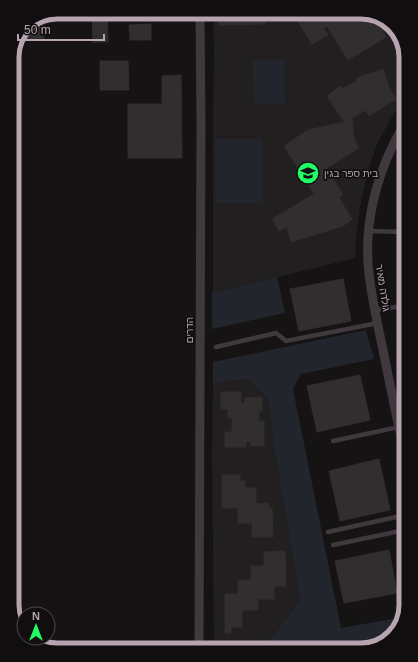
<svg xmlns="http://www.w3.org/2000/svg" width="418" height="662" font-family="Helvetica,Heebo,sans-serif">
<style>
.built{fill:#221f20}
.green{fill:#23252d}
.building{fill:#312e2f;stroke:#312d2e}
.lines{fill:none;stroke-linecap:round;stroke-linejoin:round}
.service{stroke:#3f383c;stroke-width:4.5}
.minor{stroke:#3f383c;stroke-width:9}
.labels{text-anchor:middle;dominant-baseline:central;stroke-width:3.5;stroke-linejoin:round;paint-order:stroke}
.poi-label{font-size:10px;fill:#b6a4b0;stroke:#100e0f;text-anchor:start}
.street-label{font-size:10px;fill:#b6a4b0;stroke:#100e0f}
.rim{fill:none;stroke:#b6a4b0;stroke-width:5}
</style>
<rect width="100%" height="100%" fill="#151314"/>
<g class="built">
<polygon points="213,12 364,12 386,20 393,28 401,42 402,101 393,115 377,144 368,172 361,201 356,235 355,258 213,293 213,133 214,47"/>
<polygon points="246,379 267,396 275,454 300,600 267,644 246,647 214,648 212,454 213,383"/>
</g>
<g class="green">
<polygon points="284,59 285,104 254,104 253,60"/>
<polygon points="215,139 262,139 263,203 216,203"/>
<polygon points="277,277 285,313 212,329 212,293"/>
<polygon points="366,330 374,359 301,374 293,389 341,628 403,617 399,630 381,645 246,647 267,644 300,600 275,454 267,396 246,379 213,383 213,362"/>
</g>
<g class="building">
<polygon points="92,12 107,12 108,42 93,42"/>
<polygon points="218,12 264,12 265,24 219,25"/>
<polygon points="292,12 364,12 372,25 377,22 386,37 348,60 327,26 323,28 328,35 312,44"/>
<polygon points="38,19 44,19 44,39 19,40 27,23"/>
<polygon points="151,24 151,40 130,40 129,25"/>
<polygon points="14,49 15,82 12,82 12,54"/>
<polygon points="100,61 128,61 129,90 100,90"/>
<polygon points="383,69 390,90 396,99 369,116 366,110 352,118 354,139 359,148 327,168 343,195 339,198 352,219 343,226 291,242 287,227 279,231 272,219 314,194 284,146 308,130 344,122 327,96 340,86 342,89 357,81 357,78"/>
<polygon points="181,75 182,158 128,158 128,104 162,104 162,76"/>
<polygon points="19,100 20,117 13,117 12,101"/>
<polygon points="343,279 351,321 299,331 290,289"/>
<polygon points="360,375 370,420 317,432 307,386"/>
<polygon points="221,392 241,392 241,403 245,403 245,398 262,397 262,411 259,411 259,421 264,421 264,446 251,446 251,442 246,442 246,447 225,447 225,432 232,432 232,418 228,418 228,409 221,409"/>
<polygon points="379,459 390,510 340,521 329,471"/>
<polygon points="222,475 240,475 240,481 245,481 245,488 256,488 256,504 269,503 269,509 272,508 273,537 252,537 252,523 238,523 238,508 222,508"/>
<polygon points="389,550 397,593 344,603 335,561"/>
<polygon points="285,551 286,586 274,586 274,599 258,599 258,610 242,610 242,627 231,627 231,633 225,633 225,594 238,594 238,581 251,580 251,566 264,566 264,552"/>
</g>
<g class="lines">
<g class="service">
<polyline points="393,146 402,149"/>
<polyline points="369,231 403,232"/>
<polyline points="375,310 403,306"/>
<polyline points="216,347 276,333 286,341 378,323"/>
<polyline points="333,441 399,427"/>
<polyline points="328,532 405,515"/>
<polyline points="333,545 405,530"/>
</g>
<g class="minor">
<path d="M402 128C379 168 365 216 368 263 370 292 377 321 383 350 390 385 397 420 405 454"/>
<polyline points="199,648 201,125 200,12"/>
</g>
</g>
<defs>
<g id="school-disc" transform="scale(1.15)"><circle r="9.5" fill="#21ff67" stroke="#100e0f"/><path d="M0-5L7-2L0 1L-7-2ZM-4 1L0 2.5L4 1V4Q0 6-4 4Z" fill="#111"/></g>
</defs>
<g fill-rule="evenodd">
<use href="#school-disc" x="308" y="173"/>
</g>
<g class="labels">
<g class="poi-label">
<text x="324" y="173">בית ספר בגין</text>
</g>
<g class="street-label">
<text transform="translate(383 288) rotate(81)">גולדה מאיר</text>
<text transform="translate(189 330) rotate(-90)">הדרים</text>
</g>
</g>
<path d="M0 0H418V662H0ZM57 19H361A38 38 0 0 1 399 57V605A38 38 0 0 1 361 643H57A38 38 0 0 1 19 605V57A38 38 0 0 1 57 19Z" fill="#100e0f" fill-rule="evenodd"/>
<path class="rim" d="M57 19H361A38 38 0 0 1 399 57V605A38 38 0 0 1 361 643H57A38 38 0 0 1 19 605V57A38 38 0 0 1 57 19Z"/>
<g transform="translate(36 626)"><circle r="19" fill="#100e0f" stroke="#524a4f"/>
<path d="M0-3L7 15L0 10L-7 15Z" fill="#21ff67"/>
<text y="-6" font-size="11" font-weight="bold" text-anchor="middle" fill="#b6a4b0">N</text>
</g>
<path d="M18 34v6h86v-6" fill="none" stroke="#b6a4b0" stroke-width="2"/>
<text x="24" y="34" font-size="12" fill="#b6a4b0" stroke="#100e0f" stroke-width="3" paint-order="stroke">50 m</text>
</svg>
